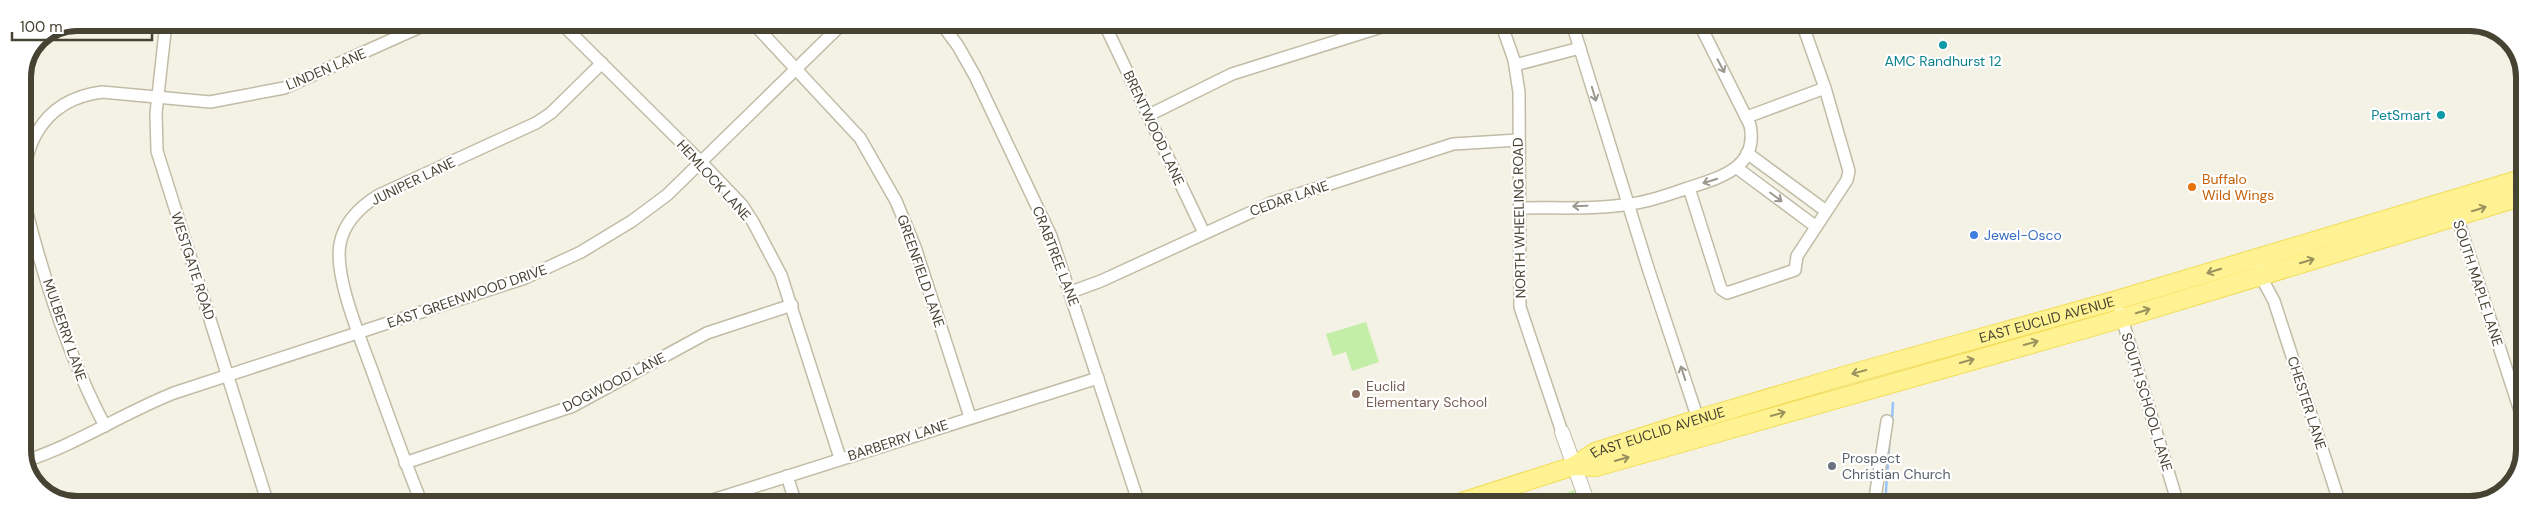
<svg xmlns="http://www.w3.org/2000/svg" width="2547" height="527" font-family="'DM Sans',sans-serif">
<style>
.green{fill:#c3eea8}
.lines{fill:none;stroke-linecap:round;stroke-linejoin:round}
.stream{stroke:#99c2f9;stroke-width:2.5}
.minor-casing{stroke:#c1bca6;stroke-width:14}
.tertiary-casing{stroke:#c1bca6;stroke-width:16}
.primary-casing{stroke:#f2dc55;stroke-width:20}
.minor{stroke:#fff;stroke-width:11}
.tertiary{stroke:#fff;stroke-width:14}
.primary{stroke:#fff292;stroke-width:18}
.oneway{stroke:#9a988f}
.oneway2{stroke:#9a925e}
.culture-dot{fill:#0f9aa8;stroke:#fff;stroke-width:2}
.food-dot{fill:#e8710a;stroke:#fff;stroke-width:2}
.shop-dot{fill:#3f7fe0;stroke:#fff;stroke-width:2}
.education-dot{fill:#8d6e63;stroke:#fff;stroke-width:2}
.worship-dot{fill:#6b7280;stroke:#fff;stroke-width:2}
.labels{text-anchor:middle;dominant-baseline:central;stroke-width:4.5;stroke-linejoin:round;paint-order:stroke}
.culture-label{font-size:14px;fill:#0d838f;stroke:#fff}
.street-label{font-size:14px;fill:#474333;stroke:#fff}
.food-label{font-size:14px;fill:#c56008;stroke:#fff;text-anchor:start}
.shop-label{font-size:14px;fill:#366cbe;stroke:#fff;text-anchor:start}
.education-label{font-size:14px;fill:#785e54;stroke:#fff;text-anchor:start}
.worship-label{font-size:14px;fill:#5b616d;stroke:#fff;text-anchor:start}
.rim{fill:none;stroke:#474333;stroke-width:6}
</style>
<rect width="100%" height="100%" fill="#f4f2e4"/>
<g class="green">
<polygon points="1366,322 1379,362 1352,371 1346,352 1333,356 1326,334"/>
<polygon points="1576,490 1580,504 1532,504 1575,490"/>
</g>
<g class="lines">
<g class="stream">
<polyline points="1892,419 1893,403"/>
<polyline points="1885,504 1890,435"/>
</g>
<g class="minor-casing">
<g id="minor">
<polyline points="166,23 156,113 157,151 268,504"/>
<polyline points="561,23 701,162 742,205 753,222 781,275 840,458"/>
<polyline points="753,23 860,138 896,201 915,247 970,417"/>
<polyline points="941,23 958,46 975,76 1051,236 1139,504"/>
<polyline points="1104,23 1204,233"/>
<polyline points="1501,23 1514,60 1519,92 1520,307 1562,432"/>
<polyline points="1572,23 1648,268 1698,419"/>
<polyline points="1515,65 1580,48"/>
<polyline points="1149,115 1232,74 1394,23"/>
<polyline points="1747,117 1825,88"/>
<polyline points="1747,153 1826,211"/>
<polyline points="1737,168 1815,226"/>
<polyline points="1689,188 1721,289 1727,293 1795,270 1797,256 1847,180 1849,171 1825,88 1802,23"/>
<path d="M1519 208C1555 207 1594 210 1630 204 1649 202 1667 195 1685 189 1718 178 1759 169 1750 125L1699 23"/>
<polyline points="2455,211 2524,423"/>
<polyline points="2261,258 2260,275 2274,301 2340,504"/>
<polyline points="1071,292 1101,281 1271,203 1453,144 1518,140"/>
<polyline points="2120,312 2178,504"/>
<path d="M105 426C69 358 45 283 26 209 17 151 40 100 102 92L210 102 284 88 429 23"/>
<path d="M25 461C78 444 123 413 174 393L525 278 581 252 632 221 667 195 843 23"/>
<polyline points="405,463 573,406 707,333 792,305"/>
<polyline points="787,476 796,504"/>
<path d="M422 504C403 458 387 411 370 365 359 335 334 275 340 244 344 222 361 206 379 195L536 123 551 113 602 63"/>
<polyline points="700,504 1098,378"/>
<polyline points="1874,504 1887,421"/>
</g>
</g>
<g class="tertiary-casing">
<polyline id="tertiary" points="1562,432 1588,504"/>
</g>
<g class="primary-casing">
<g id="primary">
<polyline points="1574,466 1596,467 2106,323 2524,196"/>
<path id="s1" d="M1455 504 1574 466 1595 452 1698 419 1847 375 2117 300 2524 178"/>
</g>
</g>
<use href="#minor" class="minor"/>
<use href="#tertiary" class="tertiary"/>
<use href="#primary" class="primary"/>
</g>
<defs><path id="oneway-shaft" d="M-6 0H5M1.5-3L5.5 0L1.5 3" fill="none" stroke-width="1.6" stroke-linecap="round" stroke-linejoin="round" transform="scale(1.25)"/></defs>
<g class="oneway">
<use href="#oneway-shaft" transform="translate(1721 66) rotate(62)"/>
<use href="#oneway-shaft" transform="translate(1594 94) rotate(73)"/>
<use href="#oneway-shaft" transform="translate(1710 181) rotate(162)"/>
<use href="#oneway-shaft" transform="translate(1776 197) rotate(37)"/>
<use href="#oneway-shaft" transform="translate(1580 206) rotate(178)"/>
<use href="#oneway-shaft" transform="translate(1683 373) rotate(-108)"/>
</g>
<g class="oneway2">
<use href="#oneway-shaft" transform="translate(2479 209) rotate(-17)"/>
<use href="#oneway-shaft" transform="translate(2307 261) rotate(-17)"/>
<use href="#oneway-shaft" transform="translate(2214 271) rotate(163)"/>
<use href="#oneway-shaft" transform="translate(2143 311) rotate(-17)"/>
<use href="#oneway-shaft" transform="translate(2031 343) rotate(-15)"/>
<use href="#oneway-shaft" transform="translate(1967 361) rotate(-16)"/>
<use href="#oneway-shaft" transform="translate(1859 372) rotate(165)"/>
<use href="#oneway-shaft" transform="translate(1778 414) rotate(-16)"/>
<use href="#oneway-shaft" transform="translate(1622 459) rotate(-16)"/>
</g>
<g class="culture-dot">
<circle cx="1943" cy="45" r="5"/>
<circle cx="2441" cy="115" r="5"/>
</g>
<circle class="food-dot" cx="2192" cy="187" r="5"/>
<circle class="shop-dot" cx="1974" cy="235" r="5"/>
<circle class="education-dot" cx="1356" cy="394" r="5"/>
<circle class="worship-dot" cx="1832" cy="466" r="5"/>
<g class="labels">
<g class="culture-label">
<text x="1943" y="61">AMC Randhurst 12</text>
<text x="2431" y="115" text-anchor="end">PetSmart</text>
</g>
<g class="street-label">
<text transform="translate(326 69) rotate(-23)">LINDEN LANE</text>
<text transform="translate(1154 128) rotate(65)">BRENTWOOD LANE</text>
<text transform="translate(714 180) rotate(48)">HEMLOCK LANE</text>
<text transform="translate(413 181) rotate(-26)">JUNIPER LANE</text>
<text transform="translate(1289 198) rotate(-19)">CEDAR LANE</text>
<text transform="translate(1519 218) rotate(-91)">NORTH WHEELING ROAD</text>
<text transform="translate(1056 256) rotate(69)">CRABTREE LANE</text>
<text transform="translate(193 266) rotate(72)">WESTGATE ROAD</text>
<text transform="translate(921 271) rotate(71)">GREENFIELD LANE</text>
<text transform="translate(2478 283) rotate(72)">SOUTH MAPLE LANE</text>
<text transform="translate(467 296) rotate(-19)">EAST GREENWOOD DRIVE</text>
<text stroke="none"><textPath href="#s1" startOffset="621">EAST EUCLID AVENUE</textPath></text>
<text transform="translate(65 330) rotate(71)">MULBERRY LANE</text>
<text transform="translate(614 382) rotate(-27)">DOGWOOD LANE</text>
<text transform="translate(2147 402) rotate(73)">SOUTH SCHOOL LANE</text>
<text transform="translate(2307 403) rotate(72)">CHESTER LANE</text>
<text stroke="none"><textPath href="#s1" startOffset="216">EAST EUCLID AVENUE</textPath></text>
<text transform="translate(898 440) rotate(-18)">BARBERRY LANE</text>
</g>
<g class="food-label">
<text x="2202" y="179">Buffalo<tspan x="2202" dy="16">Wild Wings</tspan></text>
</g>
<g class="shop-label">
<text x="1984" y="235">Jewel-Osco</text>
</g>
<g class="education-label">
<text x="1366" y="386">Euclid<tspan x="1366" dy="16">Elementary School</tspan></text>
</g>
<g class="worship-label">
<text x="1842" y="458">Prospect<tspan x="1842" dy="16">Christian Church</tspan></text>
</g>
</g>
<path d="M0 0H2547V527H0ZM77 31H2470A46 46 0 0 1 2516 77V450A46 46 0 0 1 2470 496H77A46 46 0 0 1 31 450V77A46 46 0 0 1 77 31Z" fill="#fff" fill-rule="evenodd"/>
<path class="rim" d="M77 31H2470A46 46 0 0 1 2516 77V450A46 46 0 0 1 2470 496H77A46 46 0 0 1 31 450V77A46 46 0 0 1 77 31Z"/>
<path d="M12 32v8h140v-8" fill="none" stroke="#474333" stroke-width="2.5"/>
<text x="20" y="32" font-size="15" fill="#474333" stroke="#ffffff" stroke-width="4" paint-order="stroke">100 m</text>
</svg>
